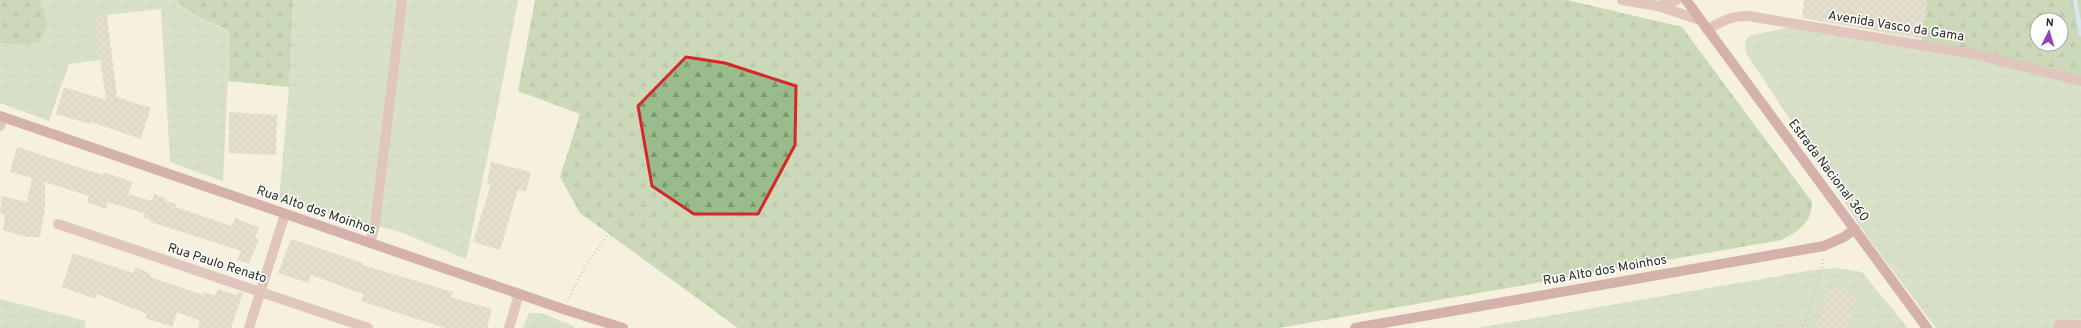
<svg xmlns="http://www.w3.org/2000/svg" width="2081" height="328" font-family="Overpass,sans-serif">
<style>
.grass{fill:url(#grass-tufts)}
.forest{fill:url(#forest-firs);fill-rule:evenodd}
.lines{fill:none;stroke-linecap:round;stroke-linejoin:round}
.stream{stroke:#b0d9f9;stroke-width:4.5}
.building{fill:url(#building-cross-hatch)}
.path{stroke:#a29f92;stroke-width:2.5;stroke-dasharray:1 3;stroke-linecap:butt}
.lane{stroke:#c69396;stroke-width:9}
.street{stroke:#c69396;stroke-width:10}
.secondary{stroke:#ac646b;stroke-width:10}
.marked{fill:none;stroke:#d62828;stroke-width:3;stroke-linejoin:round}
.labels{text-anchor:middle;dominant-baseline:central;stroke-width:3;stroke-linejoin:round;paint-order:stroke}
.street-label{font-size:13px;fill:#2c2b24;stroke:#fefefe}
</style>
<defs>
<pattern id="grass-tufts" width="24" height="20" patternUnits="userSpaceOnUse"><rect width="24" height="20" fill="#b6ccae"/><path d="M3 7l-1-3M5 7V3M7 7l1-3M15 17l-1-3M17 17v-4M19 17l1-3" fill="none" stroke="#9daf96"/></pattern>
<pattern id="forest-firs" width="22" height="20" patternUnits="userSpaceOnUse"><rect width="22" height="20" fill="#98bc8b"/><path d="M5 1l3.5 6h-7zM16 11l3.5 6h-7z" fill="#7c9971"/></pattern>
<pattern id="building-cross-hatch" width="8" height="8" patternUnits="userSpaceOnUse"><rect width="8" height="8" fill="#d0ccba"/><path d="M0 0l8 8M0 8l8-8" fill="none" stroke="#b3afa0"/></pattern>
</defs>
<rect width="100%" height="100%" fill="#f6f1df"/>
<g class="grass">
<path d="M41 0H176C192 15 209 23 230 31L223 181 170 162 161 9 107 15 100 60 69 64 49 121 0 103V43L18 45 43 7Z"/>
<polygon points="293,0 518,0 498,106 466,259 400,232 279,201 289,87"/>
<path d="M1801 25 1974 54 2081 81V325L2058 328H1936L1868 238 1746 53C1745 48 1744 41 1748 37 1751 34 1793 27 1801 25Z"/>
<polygon points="1838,268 1862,272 1908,328 1477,328 1813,270"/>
<polygon points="0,299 86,321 84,328 0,328"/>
<polygon points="529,313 541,313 574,326 574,328 523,328"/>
</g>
<g class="forest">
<polygon points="0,0 41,0 47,24 39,42 18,45 0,43"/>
<path d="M176 0H293L289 87 228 81 230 31C210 22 192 16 176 0Z"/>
<path d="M535 0H1567L1682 27 1812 202C1812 223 1798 232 1781 240L1279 328H738L580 213 560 177 580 114 518 91Z"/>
<path d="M1927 0H2081V81L1921 45ZM2037 20H2061V44H2037Z"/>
</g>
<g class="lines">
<polyline class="stream" points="2075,0 2081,34"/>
</g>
<g class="building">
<polygon points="1804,0 1927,0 1922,39 1802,18"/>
<polygon points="107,15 117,97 151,108 141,139 91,122 90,124 56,114 64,87 106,100 94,17"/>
<polygon points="229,112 277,115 276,155 229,153"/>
<polygon points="17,147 103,175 104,172 133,182 128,194 152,201 154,194 166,198 166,201 176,204 176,207 232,226 235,218 259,227 255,238 259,239 249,264 237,260 241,251 150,222 151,220 144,217 145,214 108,202 106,209 87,202 89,196 45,182 45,210 40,237 27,237 3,230 5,215 0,213 2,196 27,202 32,178 10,172"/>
<polygon points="491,162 531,172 526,192 518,190 500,250 473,242 491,184 487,183"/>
<polygon points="291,239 363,263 363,265 453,292 451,297 492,309 487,328 445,328 361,301 363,294 311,275 309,283 278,273"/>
<polygon points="73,253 133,273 136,267 151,274 150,277 203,295 204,292 215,296 218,289 235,295 241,292 243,293 231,328 198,328 200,321 177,312 172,327 145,318 147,314 97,294 95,299 62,287"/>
<polygon points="1833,285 1859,298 1845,328 1821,328 1814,325"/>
</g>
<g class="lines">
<g class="path">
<polyline points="569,298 586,265 618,220 704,161 888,0"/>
<polyline points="1773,328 1805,320 1822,270 1823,258"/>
</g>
<polyline class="lane" points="2058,328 2059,324 2081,325"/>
<g class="street">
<polyline points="1622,0 1658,6 1700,20"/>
<polyline points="1658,6 1677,0"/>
<path d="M1707 30C1722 21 1731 16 1748 16L1974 54 2081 81"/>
<polyline points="0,126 3,117"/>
<polyline points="58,224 368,328"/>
<polyline points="370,243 375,225 402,0"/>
<polyline points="249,328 285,214"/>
<polyline points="509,328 519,294"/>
</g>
<g class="secondary">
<polyline points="1686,0 1927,328"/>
<polyline points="0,116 563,309 623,328"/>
<polyline points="1355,328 1824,246 1844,237 1855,229"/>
</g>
</g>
<path d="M0 0H2081V328H0ZM686 57 725 63 796 86 795 145 758 214H694L652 186 638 106Z" fill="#f6f1df" fill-opacity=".55" fill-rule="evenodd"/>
<path class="marked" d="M686 57 725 63 796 86 795 145 758 214H694L652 186 638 106Z"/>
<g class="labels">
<g class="street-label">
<text transform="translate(1896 27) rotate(9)">Avenida Vasco da Gama</text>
<text transform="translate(1828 171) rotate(53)">Estrada Nacional 360</text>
<text transform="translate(316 211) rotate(19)">Rua Alto dos Moinhos</text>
<text transform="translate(217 264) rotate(18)">Rua Paulo Renato</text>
<text transform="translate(1605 271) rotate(-10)">Rua Alto dos Moinhos</text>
</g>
</g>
<g transform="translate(2049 32) rotate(5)"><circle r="19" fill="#fefefe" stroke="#aaaaa7"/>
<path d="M0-3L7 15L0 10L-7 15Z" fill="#8d45b7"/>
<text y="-6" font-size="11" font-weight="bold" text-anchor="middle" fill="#2c2b24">N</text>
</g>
</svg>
